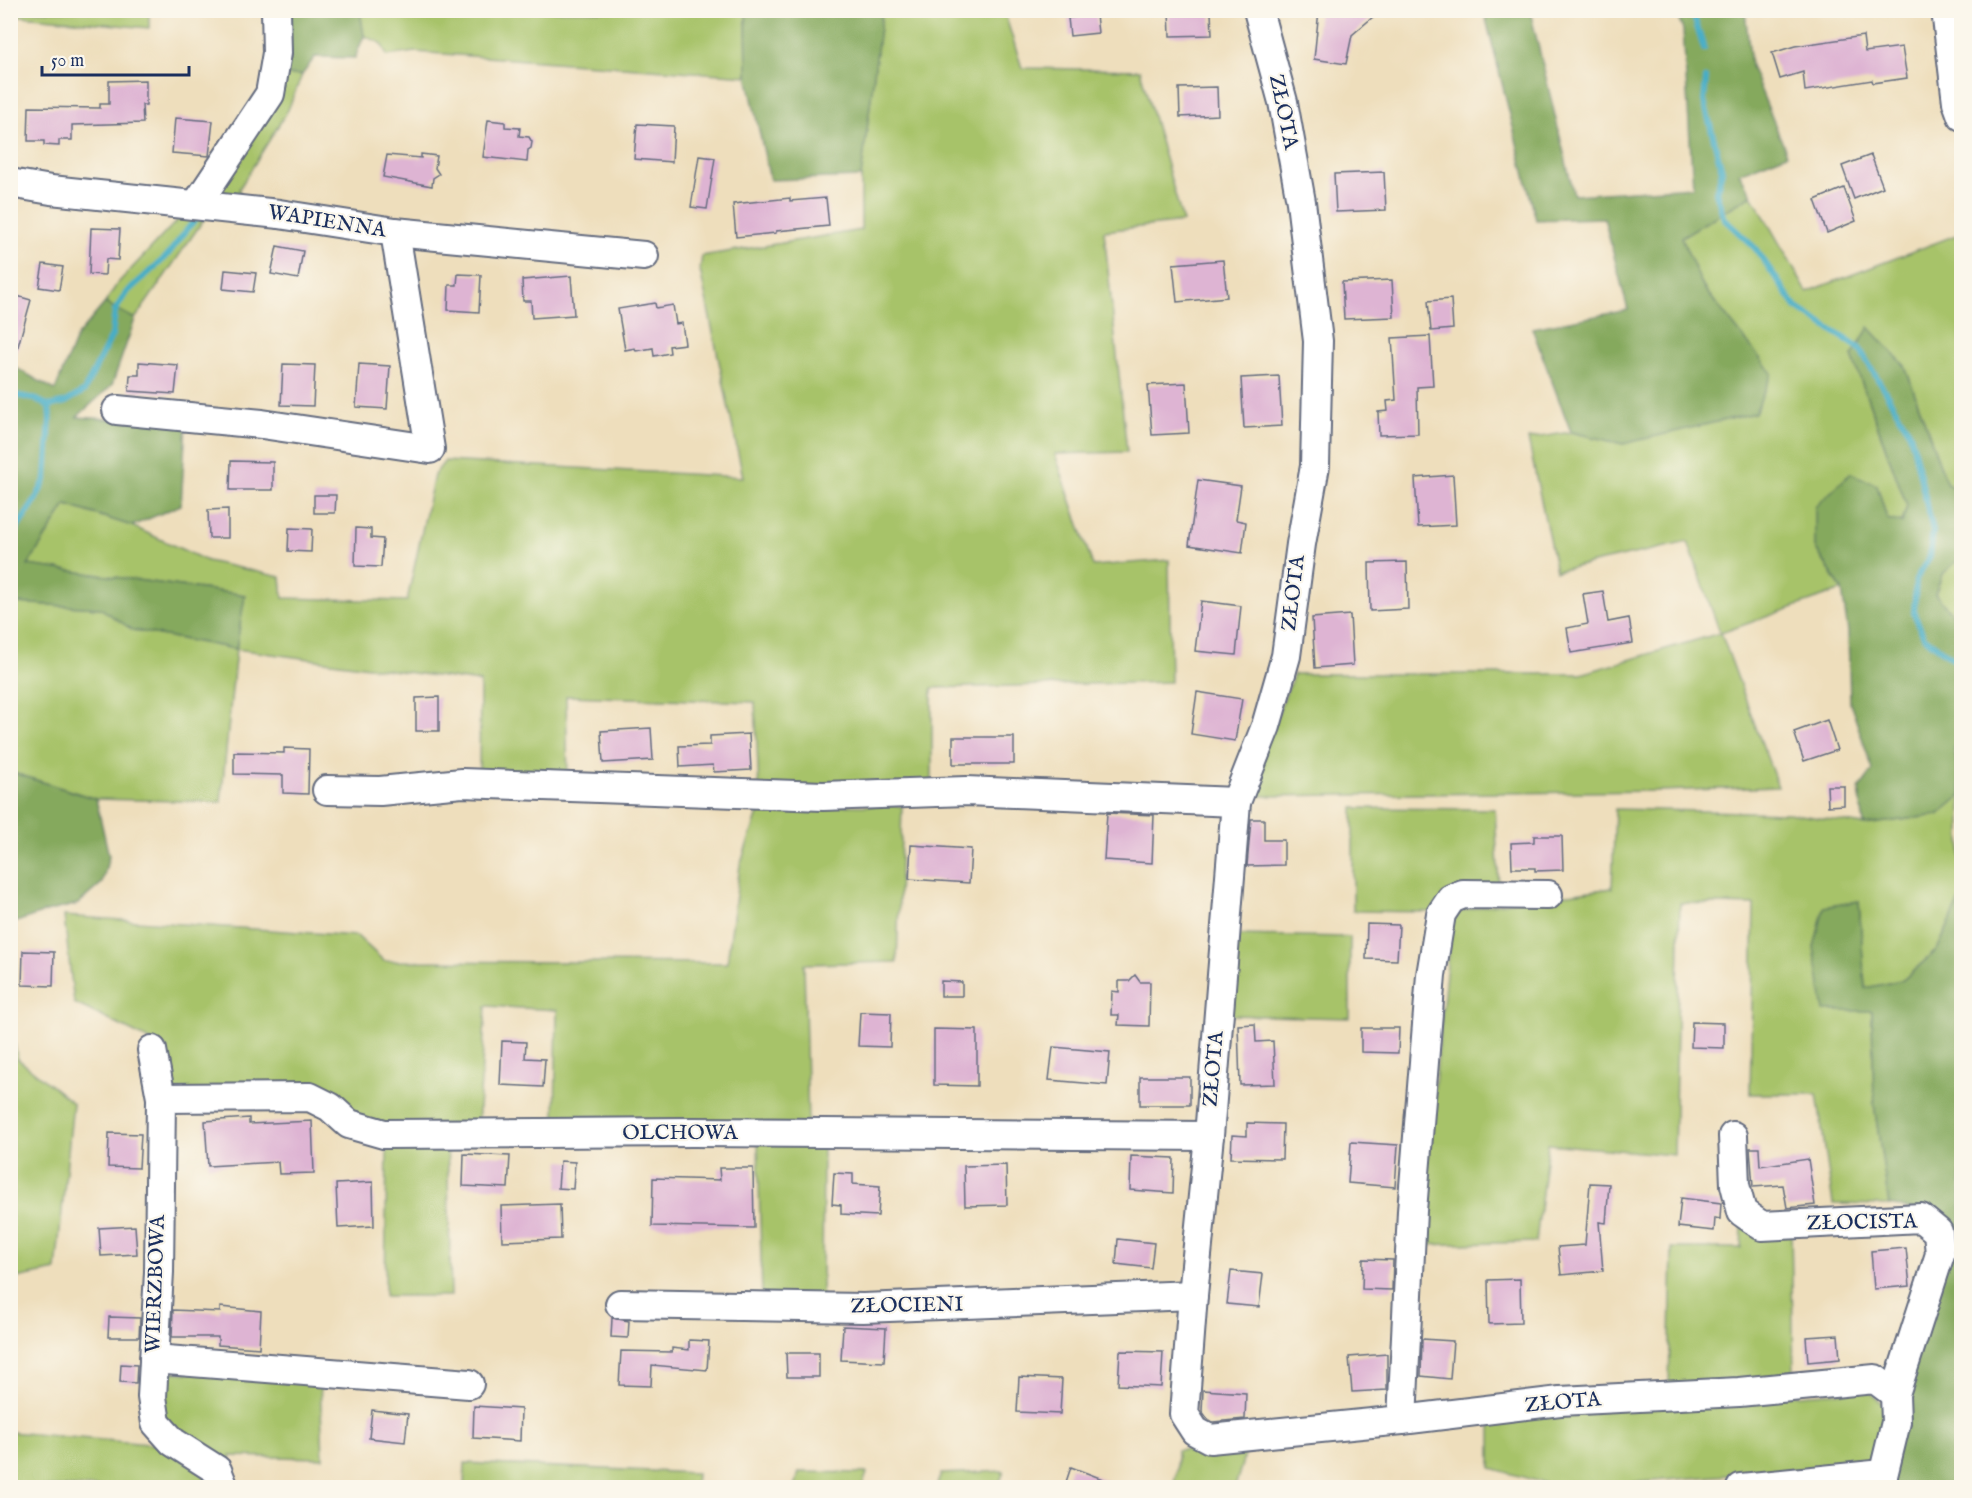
<svg xmlns="http://www.w3.org/2000/svg" width="1972" height="1498" font-family="'IM FELL English',serif">
<style>
.green{fill:#a7c369;stroke:#617964;stroke-width:1.5}
.forest{fill:#85a95d;stroke:#506c5e;stroke-width:1.5}
.lines{fill:none;stroke-linecap:round;stroke-linejoin:round}
.stream{stroke:#47adc6;stroke-width:6}
.building{fill:#deb4d3}
.minor-casing{stroke:#656c7f;stroke-width:32}
.minor{stroke:#fff;stroke-width:28}
.labels{text-anchor:middle;dominant-baseline:central;stroke-width:4.5;stroke-linejoin:round;paint-order:stroke}
.street-label{font-size:21px;fill:#1b2f5e;stroke:#fbf7ec}
</style>
<rect width="100%" height="100%" fill="#fbf7ec"/>
<filter id="ink" filterUnits="userSpaceOnUse"><feTurbulence type="fractalNoise" baseFrequency=".0167" numOctaves="2"/><feDisplacementMap in="SourceGraphic" scale="12" xChannelSelector="R" yChannelSelector="G"/><feConvolveMatrix kernelMatrix="1 2 1 2 8 2 1 2 1" color-interpolation-filters="sRGB"/></filter>
<filter id="wash" filterUnits="userSpaceOnUse"><feTurbulence type="fractalNoise" baseFrequency=".008" numOctaves="4" result="noise"/><feDisplacementMap in="SourceGraphic" scale="24" xChannelSelector="R" yChannelSelector="G"/><feGaussianBlur stdDeviation="1.35" result="paint"/><feColorMatrix in="noise" values="0 0 0 0 0 0 0 0 0 0 0 0 0 0 0 0 0 1.4 0 .05"/><feComposite in="paint" operator="in"/></filter>
<g filter="url(#wash)">
<rect width="100%" height="100%" fill="#eedebc"/>
<g class="green">
<polygon points="10,11 149,11 149,28 11,15"/>
<polygon points="360,11 746,11 747,76 415,52 387,56 381,43 364,36"/>
<polygon points="882,11 1004,11 1022,68 1140,70 1183,222 1104,231 1127,452 1055,454 1093,566 1169,560 1171,682 932,688 932,784 759,789 755,702 566,696 568,781 479,773 480,682 236,649 221,802 96,799 14,773 11,767 10,605 16,603 100,608 133,630 236,649 245,595 27,565 66,505 132,526 207,561 281,577 283,598 407,601 434,475 445,461 743,477 700,270 702,256 861,230 861,177"/>
<polygon points="277,75 302,75 288,110 239,189 242,203 206,198"/>
<polygon points="1752,195 1807,292 1961,233 1962,444 1959,445 1961,456 1961,489 1947,485 1905,366 1852,356 1907,506 1902,523 1887,519 1877,485 1815,547 1842,590 1721,633 1778,787 1659,791 1260,796 1249,784 1294,674 1581,674 1720,633 1688,542 1556,571 1528,439 1571,432 1623,444 1771,373 1703,287 1681,237"/>
<polygon points="209,212 135,319 105,303 117,284 184,213"/>
<polygon points="1961,557 1961,624 1935,594 1942,575"/>
<polygon points="1961,795 1961,898 1937,950 1903,980 1865,989 1859,902 1824,907 1872,1011 1874,1104 1889,1205 1833,1204 1817,1094 1750,1094 1754,905 1680,903 1674,1155 1548,1144 1536,1242 1419,1245 1452,913 1489,905 1612,888 1615,809 1788,813 1864,825 1938,815"/>
<polygon points="761,805 902,806 897,962 804,964 808,1125 555,1120 557,1010 486,1006 478,1124 386,1126 356,1118 169,1091 166,1048 74,1003 64,916 357,936 384,961 727,963 740,865"/>
<polygon points="1353,808 1495,809 1499,889 1432,912 1353,911"/>
<polygon points="1235,935 1350,937 1350,1018 1226,1015"/>
<polygon points="10,1026 18,1059 73,1103 56,1270 11,1279"/>
<polygon points="447,1137 451,1296 385,1296 387,1144"/>
<polygon points="758,1143 823,1143 822,1300 762,1297"/>
<polygon points="1742,1227 1791,1232 1794,1376 1669,1389 1672,1248 1741,1248"/>
<polygon points="170,1372 320,1380 323,1458 230,1456 233,1479 162,1420 160,1389"/>
<polygon points="1868,1390 1884,1405 1881,1463 1615,1484 1613,1488 1558,1487 1491,1468 1491,1417"/>
<polygon points="10,1432 161,1445 202,1473 211,1487 11,1487"/>
<polygon points="1247,1447 1235,1487 1173,1488 1177,1469 1177,1450"/>
<polygon points="465,1463 696,1473 695,1487 464,1487"/>
<polygon points="1004,1471 998,1487 936,1487 941,1474"/>
<polygon points="799,1472 867,1473 862,1487 795,1487"/>
</g>
<g class="forest">
<polygon points="280,11 360,11 364,36 355,58 315,57 302,75 277,75"/>
<polygon points="746,11 882,11 861,177 770,180 747,76"/>
<polygon points="1484,11 1530,11 1574,195 1693,187 1683,30 1675,11 1745,11 1751,66 1787,154 1739,173 1752,195 1681,237 1703,287 1772,373 1755,413 1623,444 1571,432 1532,328 1628,310 1604,218 1536,220"/>
<polygon points="105,303 135,319 112,385 77,417 186,424 181,505 132,526 66,505 28,565 245,595 236,649 133,630 100,608 16,603 11,605 11,365 55,390 77,336"/>
<polygon points="1869,327 1905,366 1947,485 1961,489 1961,557 1942,575 1935,594 1961,624 1961,744 1954,748 1962,795 1938,815 1864,825 1859,789 1873,770 1850,703 1848,632 1842,590 1815,547 1815,507 1851,473 1877,485 1887,519 1902,523 1907,506 1852,356"/>
<polygon points="10,767 14,773 96,799 109,856 102,883 78,904 42,913 11,924"/>
<polygon points="1961,898 1961,1487 1889,1487 1903,1392 1949,1248 1925,1212 1889,1205 1874,1104 1872,1011 1824,1011 1814,947 1824,907 1859,901 1865,988 1903,980 1937,950"/>
</g>
<g class="lines">
<g class="stream">
<polyline points="1692,10 1704,49"/>
<polyline points="1706,78 1704,101 1722,171 1716,192 1724,219 1755,248 1796,307 1859,348 1910,433 1933,531 1930,556 1916,579 1914,613 1924,637 1962,665"/>
<polyline points="10,394 35,399 49,406 50,419 46,478 35,501 10,539"/>
<polyline points="49,406 66,402 84,391 112,335 115,311 126,293 166,257 196,218 200,216"/>
</g>
</g>
<g id="blocks">
<g class="building">
<polygon points="1169,10 1211,12 1212,35 1170,36"/>
<polygon points="1319,10 1381,10 1352,35 1346,64 1314,59"/>
<polygon points="1096,15 1098,33 1070,36 1068,18"/>
<polygon points="1863,36 1865,52 1902,47 1907,78 1873,83 1872,80 1805,91 1803,72 1780,79 1772,53 1795,46"/>
<polygon points="146,80 146,105 142,105 143,123 72,125 72,140 59,140 59,146 44,145 44,141 28,141 29,107 100,108 100,104 109,104 109,81"/>
<polygon points="1217,87 1218,115 1180,117 1179,88"/>
<polygon points="175,118 213,121 209,156 172,153"/>
<polygon points="488,120 505,122 505,127 520,128 519,136 529,137 532,142 531,148 528,150 527,162 483,157"/>
<polygon points="637,124 674,126 672,162 634,159"/>
<polygon points="421,154 437,156 435,168 439,174 433,178 432,186 383,177 387,155 421,158"/>
<polygon points="1871,155 1883,187 1854,199 1842,166"/>
<polygon points="699,156 715,158 707,209 691,207"/>
<polygon points="1384,172 1386,210 1336,212 1334,174"/>
<polygon points="1844,188 1856,221 1827,233 1815,200"/>
<polygon points="790,198 790,201 826,198 829,226 776,231 776,233 736,237 733,204"/>
<polygon points="91,228 120,229 118,260 106,259 105,275 89,274"/>
<polygon points="277,246 303,251 298,279 271,274"/>
<polygon points="1223,260 1227,297 1177,302 1173,264"/>
<polygon points="43,264 63,267 59,290 39,287"/>
<polygon points="225,270 256,273 253,292 223,289"/>
<polygon points="458,274 481,275 479,312 448,310 449,285 457,285"/>
<polygon points="571,276 574,315 532,318 531,301 523,301 522,280"/>
<polygon points="1392,280 1394,317 1344,319 1342,282"/>
<polygon points="10,294 31,300 15,357 10,356"/>
<polygon points="1451,299 1453,329 1431,331 1428,301"/>
<polygon points="655,303 656,308 673,305 676,324 682,323 685,344 669,346 670,353 654,356 653,348 636,351 635,348 625,350 618,309"/>
<polygon points="1430,336 1433,386 1417,387 1418,434 1379,435 1378,412 1388,411 1387,401 1396,400 1392,338"/>
<polygon points="139,362 178,365 175,394 129,391 130,375 139,375"/>
<polygon points="283,364 315,365 313,406 281,405"/>
<polygon points="359,364 390,366 387,409 356,407"/>
<polygon points="1279,376 1282,426 1244,428 1241,378"/>
<polygon points="1186,383 1189,433 1152,435 1148,385"/>
<polygon points="231,461 273,462 273,490 230,490"/>
<polygon points="1453,475 1456,525 1418,527 1415,478"/>
<polygon points="1198,480 1241,486 1236,520 1246,522 1242,553 1189,545"/>
<polygon points="314,495 336,495 335,513 314,513"/>
<polygon points="228,509 228,538 209,538 208,510"/>
<polygon points="289,528 312,529 311,552 288,551"/>
<polygon points="356,528 371,529 371,538 383,539 381,567 355,566"/>
<polygon points="1407,562 1408,609 1370,611 1369,563"/>
<polygon points="1603,591 1608,622 1629,618 1633,643 1571,653 1567,628 1588,624 1583,594"/>
<polygon points="1201,601 1241,606 1236,655 1195,651"/>
<polygon points="1350,615 1353,665 1315,668 1312,618"/>
<polygon points="1197,692 1242,699 1235,741 1191,734"/>
<polygon points="439,697 439,731 416,731 416,698"/>
<polygon points="1827,720 1837,750 1804,761 1794,732"/>
<polygon points="651,728 653,760 603,763 601,731"/>
<polygon points="749,734 751,770 714,772 713,765 680,767 679,746 710,745 710,736"/>
<rect x="953" y="737" width="61" height="27"/>
<polygon points="284,748 309,749 308,794 283,793 283,775 234,774 234,752 284,753"/>
<polygon points="1827,786 1844,786 1844,805 1828,806"/>
<polygon points="1107,813 1154,815 1152,863 1104,860"/>
<polygon points="1251,819 1264,819 1264,840 1284,840 1284,865 1247,866"/>
<polygon points="1534,836 1562,836 1563,870 1535,871 1535,868 1512,868 1511,843 1534,842"/>
<polygon points="911,845 971,849 969,883 909,879"/>
<polygon points="1367,924 1399,925 1397,960 1366,959"/>
<polygon points="23,951 54,952 53,986 22,985"/>
<polygon points="1135,975 1140,982 1150,982 1149,1026 1118,1025 1119,1015 1111,1015 1112,991 1119,992 1119,981 1129,981"/>
<polygon points="941,981 962,982 962,996 941,996"/>
<polygon points="860,1012 891,1013 890,1047 858,1046"/>
<polygon points="1692,1022 1724,1023 1724,1048 1691,1047"/>
<polygon points="1255,1024 1256,1042 1273,1041 1275,1084 1240,1085 1238,1025"/>
<polygon points="1361,1028 1399,1028 1398,1053 1361,1052"/>
<polygon points="934,1029 977,1030 977,1086 934,1085"/>
<polygon points="502,1041 526,1042 525,1058 545,1059 543,1087 500,1085"/>
<polygon points="1053,1047 1110,1052 1107,1085 1049,1080"/>
<rect x="1140" y="1077" width="50" height="28"/>
<polygon points="249,1118 249,1124 312,1121 314,1173 279,1174 278,1162 208,1166 205,1121"/>
<polygon points="1247,1123 1283,1124 1282,1159 1231,1158 1232,1135 1247,1136"/>
<polygon points="109,1133 141,1134 139,1168 108,1167"/>
<polygon points="1351,1142 1398,1145 1395,1187 1348,1183"/>
<polygon points="1750,1148 1759,1148 1760,1166 1808,1159 1815,1205 1787,1208 1783,1185 1753,1187"/>
<polygon points="464,1154 510,1156 508,1188 463,1186"/>
<polygon points="1131,1156 1174,1158 1173,1193 1130,1190"/>
<polygon points="560,1161 575,1162 573,1189 558,1188"/>
<polygon points="1006,1165 1007,1205 965,1206 964,1166"/>
<polygon points="719,1168 753,1168 754,1228 652,1226 653,1178 720,1180"/>
<polygon points="834,1173 853,1174 853,1184 880,1186 878,1216 841,1214 841,1205 832,1204"/>
<polygon points="373,1182 374,1226 338,1228 336,1184"/>
<polygon points="1590,1183 1609,1184 1606,1223 1599,1222 1603,1271 1561,1275 1558,1247 1585,1245"/>
<polygon points="1681,1198 1721,1203 1720,1219 1715,1218 1714,1231 1678,1227"/>
<polygon points="560,1204 561,1239 502,1241 501,1206"/>
<polygon points="135,1226 137,1254 101,1256 99,1228"/>
<polygon points="1118,1239 1154,1243 1151,1268 1116,1264"/>
<polygon points="1906,1248 1910,1286 1874,1289 1871,1251"/>
<polygon points="1363,1259 1393,1260 1392,1290 1362,1289"/>
<polygon points="1231,1271 1263,1274 1259,1307 1227,1304"/>
<polygon points="1520,1279 1521,1323 1489,1324 1488,1280"/>
<polygon points="220,1307 261,1311 259,1348 218,1345 218,1337 172,1337 173,1310 220,1312"/>
<polygon points="109,1317 140,1318 139,1337 108,1337"/>
<polygon points="612,1318 629,1321 628,1338 611,1337"/>
<polygon points="843,1326 886,1328 884,1362 841,1360"/>
<polygon points="1838,1335 1840,1359 1808,1362 1806,1337"/>
<polygon points="1422,1339 1453,1341 1450,1379 1421,1376"/>
<polygon points="689,1340 709,1341 707,1370 652,1365 651,1386 619,1385 621,1351 672,1352 672,1348 689,1350"/>
<polygon points="1120,1351 1163,1352 1161,1387 1118,1385"/>
<polygon points="786,1353 819,1353 819,1377 787,1377"/>
<polygon points="1387,1354 1387,1390 1352,1392 1349,1357"/>
<polygon points="121,1364 137,1365 136,1383 120,1382"/>
<polygon points="1019,1377 1062,1379 1060,1414 1017,1412"/>
<polygon points="1203,1390 1246,1393 1245,1419 1213,1422 1207,1418 1202,1411"/>
<polygon points="474,1406 521,1409 520,1441 473,1438"/>
<polygon points="372,1410 408,1414 405,1442 369,1438"/>
<polygon points="1071,1467 1121,1486 1121,1488 1064,1488"/>
</g>
</g>
</g>
<g filter="url(#ink)">
<use href="#blocks" fill-opacity="0" stroke="#656c7f" stroke-width="1.5"/>
<g class="lines">
<g class="minor-casing">
<g id="minor">
<polyline points="1258,10 1283,102 1301,202 1318,341 1315,466 1301,544 1286,656 1266,726 1236,802 1209,1136 1193,1295 1184,1414 1195,1431 1210,1439 1402,1420 1560,1401 1739,1392 1875,1379 1895,1394"/>
<polyline points="1946,10 1957,102 1962,116"/>
<polyline points="10,183 51,190 279,214 395,232 644,256"/>
<polyline points="196,205 270,94 277,53 276,10"/>
<polyline points="117,410 262,424 430,449 395,232"/>
<polyline points="327,790 380,791 462,783 823,796 966,791 1236,802"/>
<polyline points="152,1050 161,1098 159,1272 152,1397 156,1423 173,1442 217,1470 224,1488"/>
<polyline points="161,1098 310,1097 330,1107 349,1124 384,1134 693,1132 1209,1136"/>
<polyline points="1733,1136 1735,1185 1742,1212 1762,1226 1921,1218 1938,1232 1940,1254 1895,1394 1896,1422 1880,1488"/>
<polyline points="620,1304 863,1308 1193,1295"/>
<polyline points="154,1359 469,1384"/>
<polyline points="1402,1420 1412,1211 1431,975 1441,914 1451,899 1463,894 1548,895"/>
<polyline points="1741,1488 1883,1474"/>
</g>
</g>
<use href="#minor" class="minor"/>
</g>
</g>
<g class="labels">
<g class="street-label">
<text transform="translate(1283 112) rotate(78)">ZŁOTA</text>
<text transform="translate(327 222) rotate(9)">WAPIENNA</text>
<text transform="translate(1294 593) rotate(-83)">ZŁOTA</text>
<text transform="translate(1214 1069) rotate(-85)">ZŁOTA</text>
<text x="680" y="1133">OLCHOWA</text>
<text transform="translate(1862 1223) rotate(-1)">ZŁOCISTA</text>
<text transform="translate(156 1284) rotate(-88)">WIERZBOWA</text>
<text transform="translate(907 1306) rotate(-1)">ZŁOCIENI</text>
<text transform="translate(1563 1403) rotate(-5)">ZŁOTA</text>
</g>
</g>
<rect width="1972" height="1498" fill="none" stroke="#fbf7ec" stroke-width="36"/>
<path d="M42 66v9h147v-9" fill="none" stroke="#1b2f5e" stroke-width="3"/>
<text x="51" y="66" font-size="18" fill="#1b2f5e" stroke="#fbf7ec" stroke-width="4.5" paint-order="stroke">50 m</text>
</svg>
